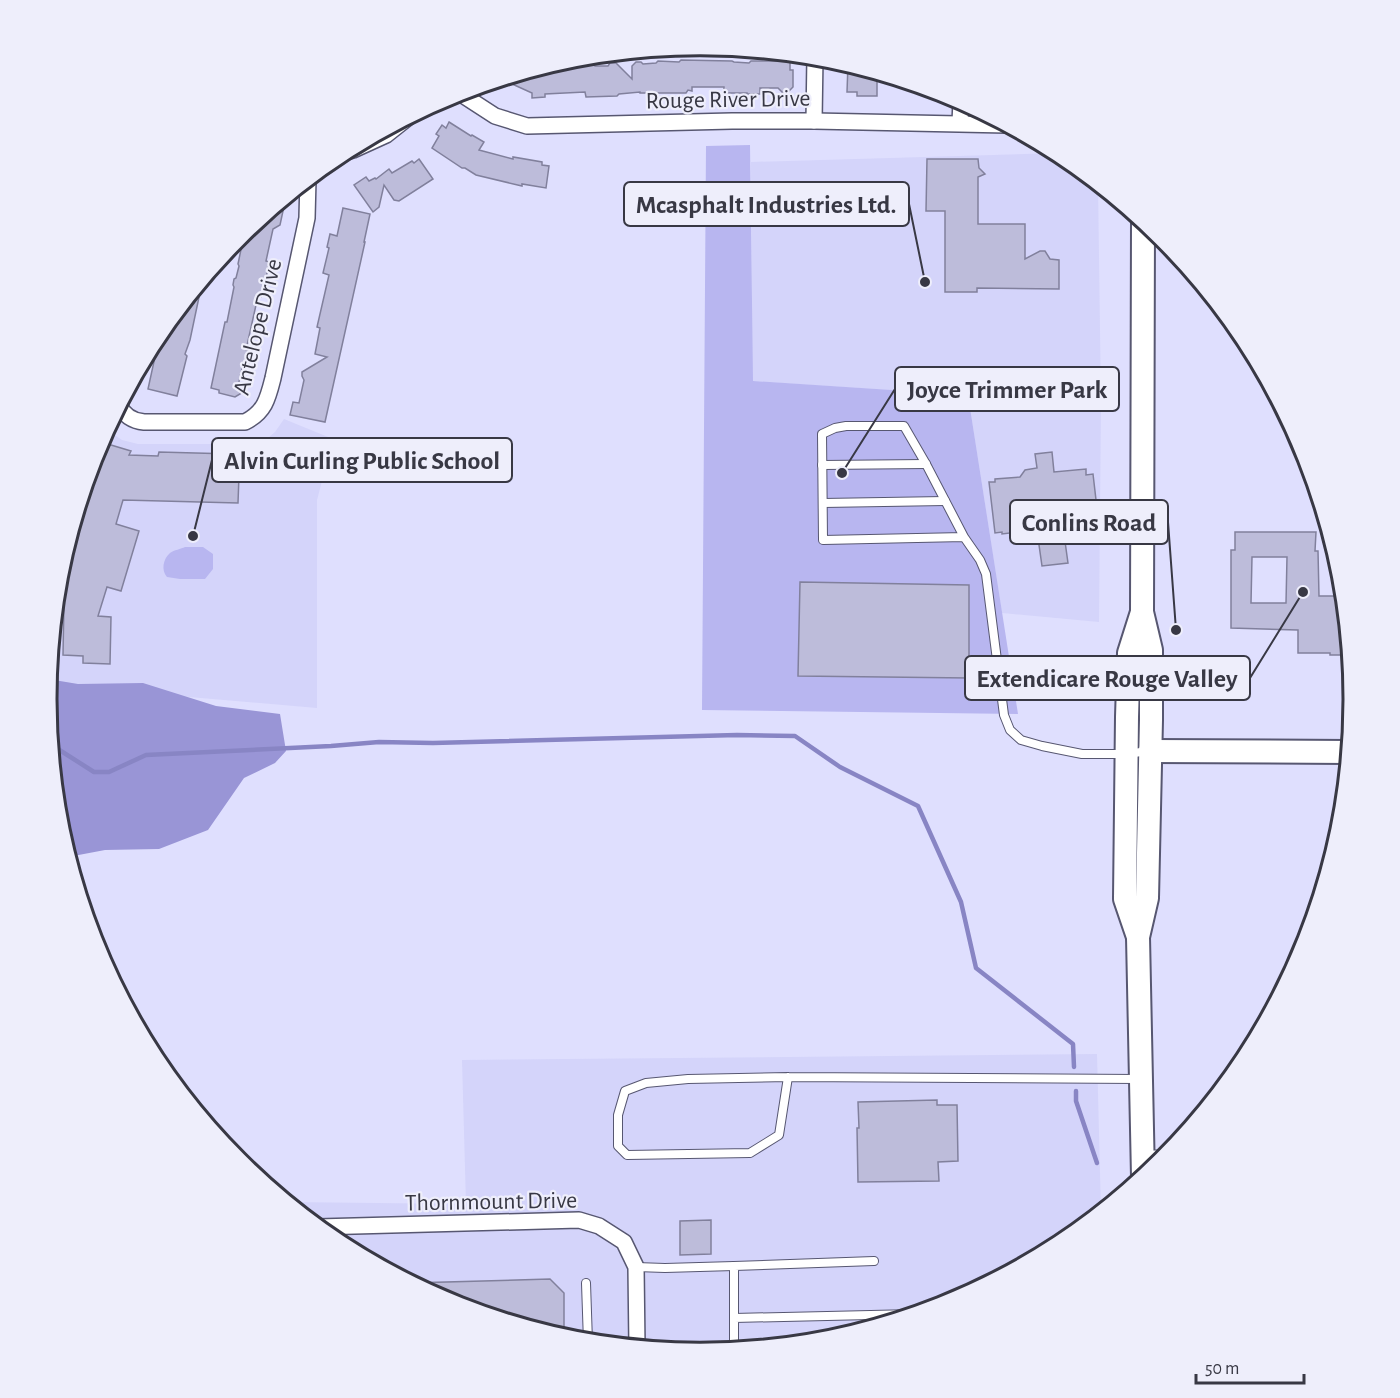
<svg xmlns="http://www.w3.org/2000/svg" width="1400" height="1398" font-family="'Alegreya Sans',sans-serif">
<style>
.built{fill:#d4d4fa}
.green{fill:#b8b6f0}
.forest{fill:#9995d6}
.lines{fill:none;stroke-linecap:round;stroke-linejoin:round}
.stream{stroke:#8885c4;stroke-width:4.5}
.building{fill:#bdbcda;stroke:#81809c;stroke-width:1.5;fill-rule:evenodd}
.lane-casing{stroke:#575771;stroke-width:10}
.street-casing{stroke:#575771;stroke-width:18}
.secondary-casing{stroke:#575771;stroke-width:26}
.lane{stroke:#fff;stroke-width:8}
.street{stroke:#fff;stroke-width:15}
.secondary{stroke:#fff;stroke-width:22}
.labels{text-anchor:middle;dominant-baseline:central;stroke-width:4.5;stroke-linejoin:round;paint-order:stroke}
.street-label{font-size:24px;fill:#383844;stroke:#eeeefb}
.rim{fill:none;stroke:#383844;stroke-width:3}
.leader{fill:none;stroke:#383844;stroke-width:2}
.callout-dot{fill:#383844;stroke:#eeeefb;stroke-width:2}
.callout{fill:#eeeefb;stroke:#383844;stroke-width:2}
.callout-label{font-size:26px;text-anchor:middle;font-weight:bold;fill:#383844}
</style>
<rect width="100%" height="100%" fill="#dfdffe"/>
<g class="built">
<polygon points="1059,153 1098,183 1101,403 1099,622 1002,613 968,395 752,381 751,162"/>
<polygon points="284,419 333,439 317,500 317,708 96,689 48,679 59,571 96,448 106,429 122,440 138,444 249,444 258,443 268,438 275,432"/>
<polygon points="1097,1054 1101,1212 1063,1243 950,1303 827,1340 700,1353 572,1340 449,1303 336,1243 287,1202 466,1204 462,1060"/>
</g>
<g class="green">
<polygon points="750,145 753,381 968,395 1018,714 702,710 706,146"/>
<path d="M185 547H203L213 554V569L205 579H180L167 577C161 570 163 559 170 553 174 550 181 549 185 547Z"/>
</g>
<polygon class="forest" points="48,679 78,684 143,683 216,706 280,714 286,751 275,763 244,778 208,830 159,849 105,850 68,857 59,826 46,699"/>
<g class="lines">
<g class="stream">
<polyline points="50,744 94,772 109,772 146,755 331,746 379,742 433,743 737,735 795,736 840,767 918,806 961,902 976,968 1073,1044 1074,1067"/>
<polyline points="1076,1091 1076,1101 1097,1163"/>
</g>
</g>
<g class="building">
<polygon points="681,60 732,61 734,62 749,63 751,61 790,61 790,70 793,70 793,87 785,95 778,88 760,88 760,94 747,94 747,93 724,93 724,87 692,87 692,91 688,90 686,93 640,93 640,92 619,94 617,96 586,97 585,92 545,94 545,97 532,98 532,93 501,79 555,63 555,66 593,64 595,66 608,66 610,63 616,63 632,79 632,66 636,62 641,62 643,64 656,63 658,61 679,62"/>
<polygon points="848,64 877,73 877,96 857,96 857,92 847,92"/>
<polygon points="449,122 471,136 472,135 484,142 479,150 513,159 513,157 542,162 542,165 549,166 546,188 522,184 522,186 476,175 465,168 462,168 432,148 439,136 436,134 442,125 446,128"/>
<polygon points="419,159 433,179 399,201 394,200 384,185 379,207 373,212 354,185 366,177 369,181 375,178 376,179 389,169 392,173 412,161 414,163"/>
<polygon points="927,159 978,159 979,168 985,174 978,177 978,224 1025,224 1025,259 1040,251 1045,251 1050,259 1059,260 1059,289 977,288 977,292 945,292 945,211 926,211"/>
<polygon points="286,197 280,225 273,229 266,261 269,262 265,284 266,287 265,292 262,294 261,297 258,296 246,350 252,352 249,365 243,364 239,382 245,391 235,397 219,393 219,390 211,388 225,322 227,322 234,287 233,285 234,279 236,278 239,266 238,264 245,230"/>
<polygon points="343,208 370,214 364,242 365,242 325,422 290,415 293,402 299,403 304,380 302,376 302,372 327,357 315,354 320,328 317,327 329,275 323,273 329,248 327,247 330,234 337,236"/>
<polygon points="203,278 190,340 185,354 187,356 177,396 148,389 155,357 153,354 159,332"/>
<polygon points="101,442 131,451 129,455 158,456 159,452 232,454 231,475 239,475 238,503 123,500 116,524 139,531 121,591 107,587 98,616 111,617 110,664 83,663 83,656 63,655 64,601 56,599 59,571 64,553 71,554 77,534 71,532 85,486 87,486"/>
<polygon points="1052,452 1054,472 1086,469 1086,475 1093,474 1098,517 1091,518 1092,524 1063,527 1068,563 1042,566 1038,538 1028,540 1027,531 1002,534 1002,532 995,533 989,482 995,482 995,479 1020,477 1025,470 1037,468 1035,454"/>
<path d="M1235 532H1316L1315 551H1318L1319 596H1344L1350 655H1330V653H1298V630L1231 628V550H1235ZM1252 557H1287L1286 603H1251Z"/>
<polygon points="800,582 969,585 969,678 798,676"/>
<polygon points="937,1100 937,1105 957,1105 958,1161 938,1162 939,1181 858,1182 857,1128 859,1128 858,1102"/>
<polygon points="711,1220 711,1254 680,1255 680,1221"/>
<polygon points="550,1279 564,1293 564,1338 449,1303 411,1283"/>
</g>
<g class="lines">
<g class="lane-casing">
<g id="lane">
<polyline points="822,465 926,464"/>
<polyline points="823,503 945,501"/>
<polyline points="964,537 926,464 904,426 846,426 835,428 822,434 823,540 964,537 980,560 986,574 1004,715 1010,730 1021,740 1042,746 1082,754 1127,754 1148,751"/>
<polyline points="788,1077 779,1135 750,1153 627,1155 618,1146 618,1115 625,1091 646,1083 688,1079 788,1077 1139,1079"/>
<polyline points="1143,1155 1169,1154"/>
<polyline points="636,1267 665,1268 734,1266"/>
<polyline points="586,1283 588,1342"/>
<polyline points="734,1318 734,1266 874,1261"/>
<polyline points="734,1350 734,1318 914,1314"/>
</g>
</g>
<g class="street-casing">
<g id="street">
<polyline points="458,92 495,116 527,126 732,121 814,121 1007,125"/>
<polyline points="814,121 815,56"/>
<polyline points="960,123 961,100"/>
<polyline points="337,155 353,150 386,135 410,116"/>
<path d="M119 404C123 415 133 421 144 422H245C265 412 268 398 273 378L307 218 308 179"/>
<polyline points="318,1227 579,1220 599,1226 624,1242 636,1267 637,1347"/>
</g>
</g>
<g class="secondary-casing">
<g id="secondary">
<polyline points="1150,751 1349,752"/>
<polyline points="1138,937 1125,899 1127,717 1129,653 1142,612"/>
<polyline points="1143,1177 1138,937 1147,898 1151,720 1151,650 1142,612 1143,221"/>
</g>
</g>
<use href="#lane" class="lane"/>
<use href="#street" class="street"/>
<use href="#secondary" class="secondary"/>
</g>
<g class="labels">
<g class="street-label">
<text transform="translate(728 100) rotate(-1)">Rouge River Drive</text>
<text transform="translate(258 327) rotate(-76)">Antelope Drive</text>
<text transform="translate(491 1202) rotate(-1)">Thornmount Drive</text>
</g>
</g>
<path d="M0 0H1400V1398H0ZM57 699a643 643 0 1 1 1286 0a643 643 0 1 1-1286 0Z" fill="#eeeefb" fill-rule="evenodd"/>
<path class="rim" d="M57 699a643 643 0 1 1 1286 0a643 643 0 1 1-1286 0Z"/>
<path class="leader" d="M925 282L909 204M842 473L895 389M193 536L212 460M1176 630L1168 522M1303 592L1250 678"/>
<g class="callout-dot">
<circle cx="925" cy="282" r="6"/>
<circle cx="842" cy="473" r="6"/>
<circle cx="193" cy="536" r="6"/>
<circle cx="1176" cy="630" r="6"/>
<circle cx="1303" cy="592" r="6"/>
</g>
<g class="callout">
<rect x="624" y="182" width="285" height="44" rx="6"/>
<rect x="895" y="367" width="224" height="44" rx="6"/>
<rect x="212" y="438" width="300" height="44" rx="6"/>
<rect x="1010" y="500" width="158" height="44" rx="6"/>
<rect x="965" y="656" width="285" height="44" rx="6"/>
</g>
<g class="callout-label">
<text x="766" y="213">Mcasphalt Industries Ltd.</text>
<text x="1007" y="398">Joyce Trimmer Park</text>
<text x="362" y="469">Alvin Curling Public School</text>
<text x="1089" y="531">Conlins Road</text>
<text x="1107" y="687">Extendicare Rouge Valley</text>
</g>
<path d="M1196 1374v9h108v-9" fill="none" stroke="#383844" stroke-width="3"/>
<text x="1205" y="1374" font-size="18" fill="#383844" stroke="#eeeefb" stroke-width="4.5" paint-order="stroke">50 m</text>
</svg>
